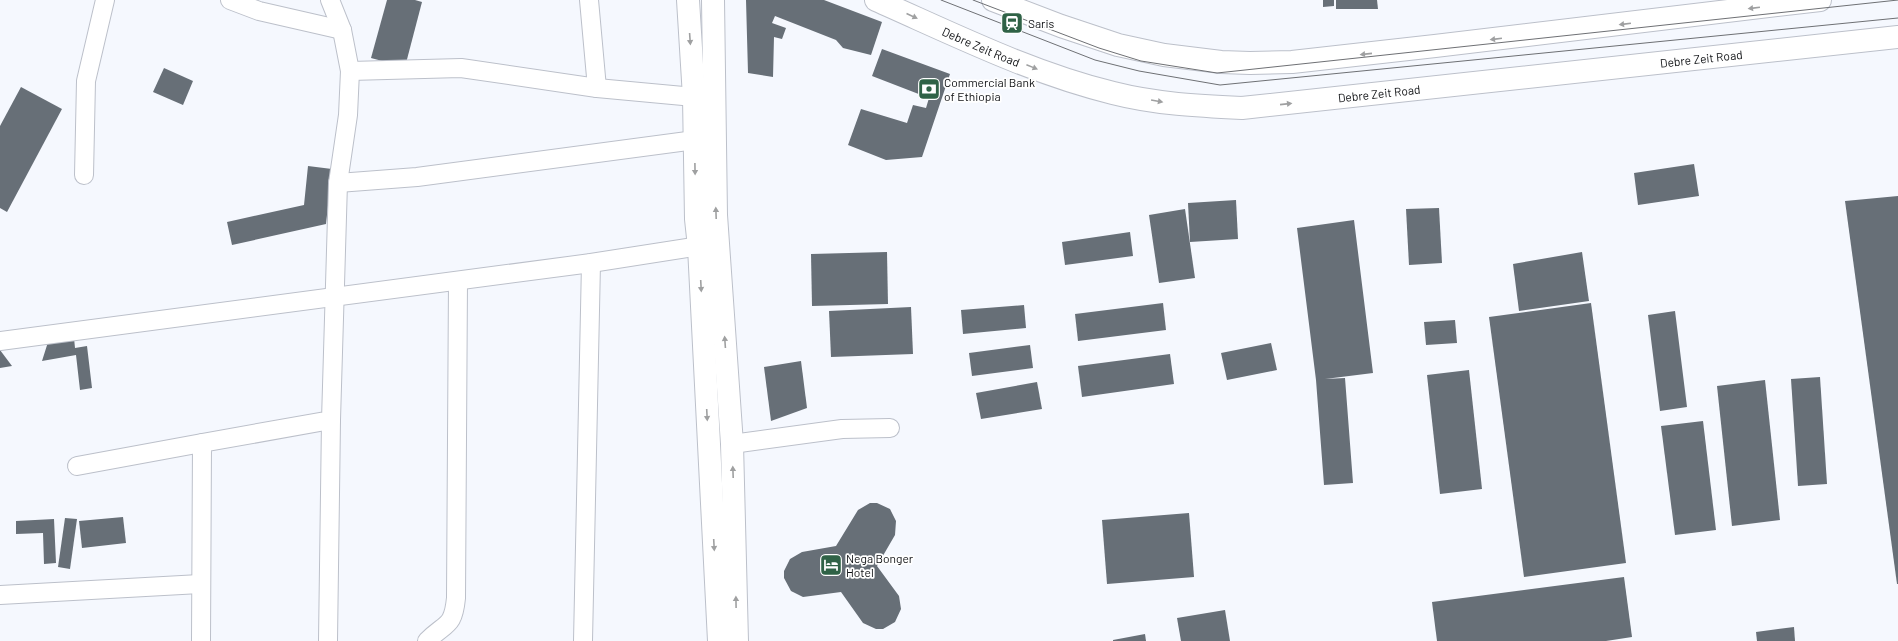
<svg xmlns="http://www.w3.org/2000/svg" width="1898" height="641" font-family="Barlow,sans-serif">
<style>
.building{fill:#676f77}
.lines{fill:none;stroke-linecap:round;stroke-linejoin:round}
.minor-casing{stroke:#bcc0ca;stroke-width:20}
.major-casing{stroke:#bcc0ca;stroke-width:24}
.minor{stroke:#fff;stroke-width:18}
.major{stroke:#fff;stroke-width:22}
.tram{stroke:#6e7074;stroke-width:1}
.oneway{fill:#9fa0a1}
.labels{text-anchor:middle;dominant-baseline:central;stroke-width:3.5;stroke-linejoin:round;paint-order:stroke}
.poi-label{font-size:12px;fill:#0f1114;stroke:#fff;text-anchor:start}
.street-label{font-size:12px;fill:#0f1114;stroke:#fff}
</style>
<rect width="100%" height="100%" fill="#f5f8fe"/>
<g class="building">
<polygon points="387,0 415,0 422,2 405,67 371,58"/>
<polygon points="746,0 824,0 882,22 871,55 843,48 836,40 775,16 772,23 786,28 782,39 774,37 773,77 748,73"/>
<polygon points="1323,0 1334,0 1334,6 1323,7"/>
<polygon points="1336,0 1377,0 1378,9 1336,9"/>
<polygon points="882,49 950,74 922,157 886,160 848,145 861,109 907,123 913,105 926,108 929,98 872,76"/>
<polygon points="164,68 193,81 183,105 153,92"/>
<polygon points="21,87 62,109 7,212 0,208 0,126"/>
<polygon points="1694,164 1699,196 1638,205 1634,173"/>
<polygon points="308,166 332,169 326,224 232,245 227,222 304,205"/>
<polygon points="1898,196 1898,584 1897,584 1845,201"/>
<polygon points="1236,200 1238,239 1190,242 1188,203"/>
<polygon points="1439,208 1442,263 1409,265 1406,209"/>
<polygon points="1185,209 1195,278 1159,283 1149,215"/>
<polygon points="1354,220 1373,373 1325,379 1345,378 1353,483 1324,485 1316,380 1297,228"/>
<polygon points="1130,232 1133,256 1065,265 1062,242"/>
<polygon points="887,252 888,304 812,306 811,254"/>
<polygon points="1582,252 1589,301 1519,311 1513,264"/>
<polygon points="1163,303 1166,330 1078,341 1075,314"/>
<polygon points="1591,303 1626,563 1524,577 1489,317"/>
<polygon points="1024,305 1026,328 963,334 961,310"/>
<polygon points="911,307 913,354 831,357 829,311"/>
<polygon points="1675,311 1687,407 1660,411 1648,315"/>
<polygon points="1455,320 1457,343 1426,345 1424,322"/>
<polygon points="74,338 75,348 87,346 92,388 80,390 76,355 42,361 48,342"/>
<polygon points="1271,343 1277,370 1227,380 1221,353"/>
<polygon points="1030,345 1033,368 972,376 969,353"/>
<polygon points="0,350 12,366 0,368"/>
<polygon points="1170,354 1174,384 1082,397 1078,366"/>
<polygon points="801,361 807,408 771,421 764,367"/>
<polygon points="1469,370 1482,489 1440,494 1427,375"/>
<polygon points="1820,377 1827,484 1798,486 1791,379"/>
<polygon points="1765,380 1780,520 1732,526 1717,386"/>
<polygon points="1037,382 1042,409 981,419 976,393"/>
<polygon points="1703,421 1716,530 1675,535 1661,426"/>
<polygon points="870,503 877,503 890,509 896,521 895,535 877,566 899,596 901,609 895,622 883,629 876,629 863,623 841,592 803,597 791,591 784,578 784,571 790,559 802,552 836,546 858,510"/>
<polygon points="1189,513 1194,577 1107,584 1102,520"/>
<polygon points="123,517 126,543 82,548 79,521"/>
<polygon points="65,518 77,519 70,569 58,567"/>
<polygon points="54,519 56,563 44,564 43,533 16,534 16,521"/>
<polygon points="1624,577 1632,637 1606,641 1437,641 1432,602"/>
<polygon points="1225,610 1230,641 1181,641 1177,618"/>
<polygon points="1794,627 1795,641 1757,641 1756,632"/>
<polygon points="1145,634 1146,641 1113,641 1113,640"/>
</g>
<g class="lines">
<g class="minor-casing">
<g id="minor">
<polyline points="230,0 259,11 342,30"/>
<polyline points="589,0 597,88"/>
<polyline points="350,71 461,68 597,88 694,97"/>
<polyline points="84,175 86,81 105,0"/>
<polyline points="338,183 417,177 695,140"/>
<polyline points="0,341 591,263 713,244"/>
<polyline points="732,444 842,429 890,428"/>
<polyline points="77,466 202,443"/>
<polyline points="0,595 200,584"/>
<polyline points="201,641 202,443 331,420 338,183 348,115 350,71 342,30 330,0"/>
<polyline points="328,641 331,420"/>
<path d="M427 641C446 622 453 628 456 598L458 281"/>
<polyline points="583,641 591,263"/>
</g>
</g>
<g class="major-casing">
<g id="major">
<polyline points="688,0 694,97 696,219 699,247 719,641"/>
<polyline points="713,0 716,215 732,444 737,641"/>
<path id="s1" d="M876 0C953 34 1031 73 1113 93 1156 104 1199 106 1242 108L1898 37"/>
<polyline points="993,0 1061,26 1118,45 1164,55 1221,62 1250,63 1292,62 1435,46 1820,0"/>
</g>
</g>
<use href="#minor" class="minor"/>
<use href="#major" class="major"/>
<g class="tram">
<polyline points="941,0 1095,60 1139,71 1220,85 1898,18"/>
<polyline points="973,0 1099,48 1141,61 1217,73 1898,0"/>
</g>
</g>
<defs><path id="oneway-solid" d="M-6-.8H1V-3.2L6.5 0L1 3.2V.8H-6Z"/></defs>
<g class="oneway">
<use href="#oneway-solid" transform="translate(1754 8) rotate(173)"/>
<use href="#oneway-solid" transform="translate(912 16) rotate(24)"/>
<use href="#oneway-solid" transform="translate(1625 24) rotate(173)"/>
<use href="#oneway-solid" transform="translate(690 39) rotate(86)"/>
<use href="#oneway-solid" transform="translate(1496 39) rotate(173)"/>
<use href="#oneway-solid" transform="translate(1366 54) rotate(174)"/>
<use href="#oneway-solid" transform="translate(1032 67) rotate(22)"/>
<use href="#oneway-solid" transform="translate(1157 101) rotate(10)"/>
<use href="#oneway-solid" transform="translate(1286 104) rotate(-6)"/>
<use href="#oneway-solid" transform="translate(695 169) rotate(89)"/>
<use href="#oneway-solid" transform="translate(716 213) rotate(-92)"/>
<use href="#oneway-solid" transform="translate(701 286) rotate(87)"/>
<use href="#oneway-solid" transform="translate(725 342) rotate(-94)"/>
<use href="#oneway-solid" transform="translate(707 415) rotate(87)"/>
<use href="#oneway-solid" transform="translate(733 472) rotate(-92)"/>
<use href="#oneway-solid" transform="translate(714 545) rotate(87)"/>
<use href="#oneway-solid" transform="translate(736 602) rotate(-91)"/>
</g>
<defs>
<g id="station-square" transform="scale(1.15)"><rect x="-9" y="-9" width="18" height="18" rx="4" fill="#2f6246" stroke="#fff"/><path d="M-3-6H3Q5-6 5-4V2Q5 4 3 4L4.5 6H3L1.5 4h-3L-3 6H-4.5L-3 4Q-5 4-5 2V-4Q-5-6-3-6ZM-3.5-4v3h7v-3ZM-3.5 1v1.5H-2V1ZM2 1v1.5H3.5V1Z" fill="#fff"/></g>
<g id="bank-square" transform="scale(1.15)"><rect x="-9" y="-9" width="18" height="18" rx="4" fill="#2f6246" stroke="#fff"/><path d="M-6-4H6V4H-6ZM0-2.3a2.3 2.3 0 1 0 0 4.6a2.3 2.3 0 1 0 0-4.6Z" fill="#fff"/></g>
<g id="hotel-square" transform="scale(1.15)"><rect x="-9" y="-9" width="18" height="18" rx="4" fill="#2f6246" stroke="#fff"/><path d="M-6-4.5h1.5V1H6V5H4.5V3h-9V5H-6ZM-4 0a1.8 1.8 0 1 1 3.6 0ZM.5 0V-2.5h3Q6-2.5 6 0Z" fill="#fff"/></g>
</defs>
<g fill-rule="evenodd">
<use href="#station-square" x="1012" y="23"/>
<use href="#bank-square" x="929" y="89"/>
<use href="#hotel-square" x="831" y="565"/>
</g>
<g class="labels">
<g class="poi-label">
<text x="1028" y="23">Saris</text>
<text x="944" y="82">Commercial Bank<tspan x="944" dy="14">of Ethiopia</tspan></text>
<text x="846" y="558">Nega Bonger<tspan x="846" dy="14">Hotel</tspan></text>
</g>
<g class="street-label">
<text stroke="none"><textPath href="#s1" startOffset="115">Debre Zeit Road</textPath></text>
<text stroke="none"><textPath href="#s1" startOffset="847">Debre Zeit Road</textPath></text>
<text stroke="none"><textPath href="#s1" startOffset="523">Debre Zeit Road</textPath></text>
</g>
</g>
</svg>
